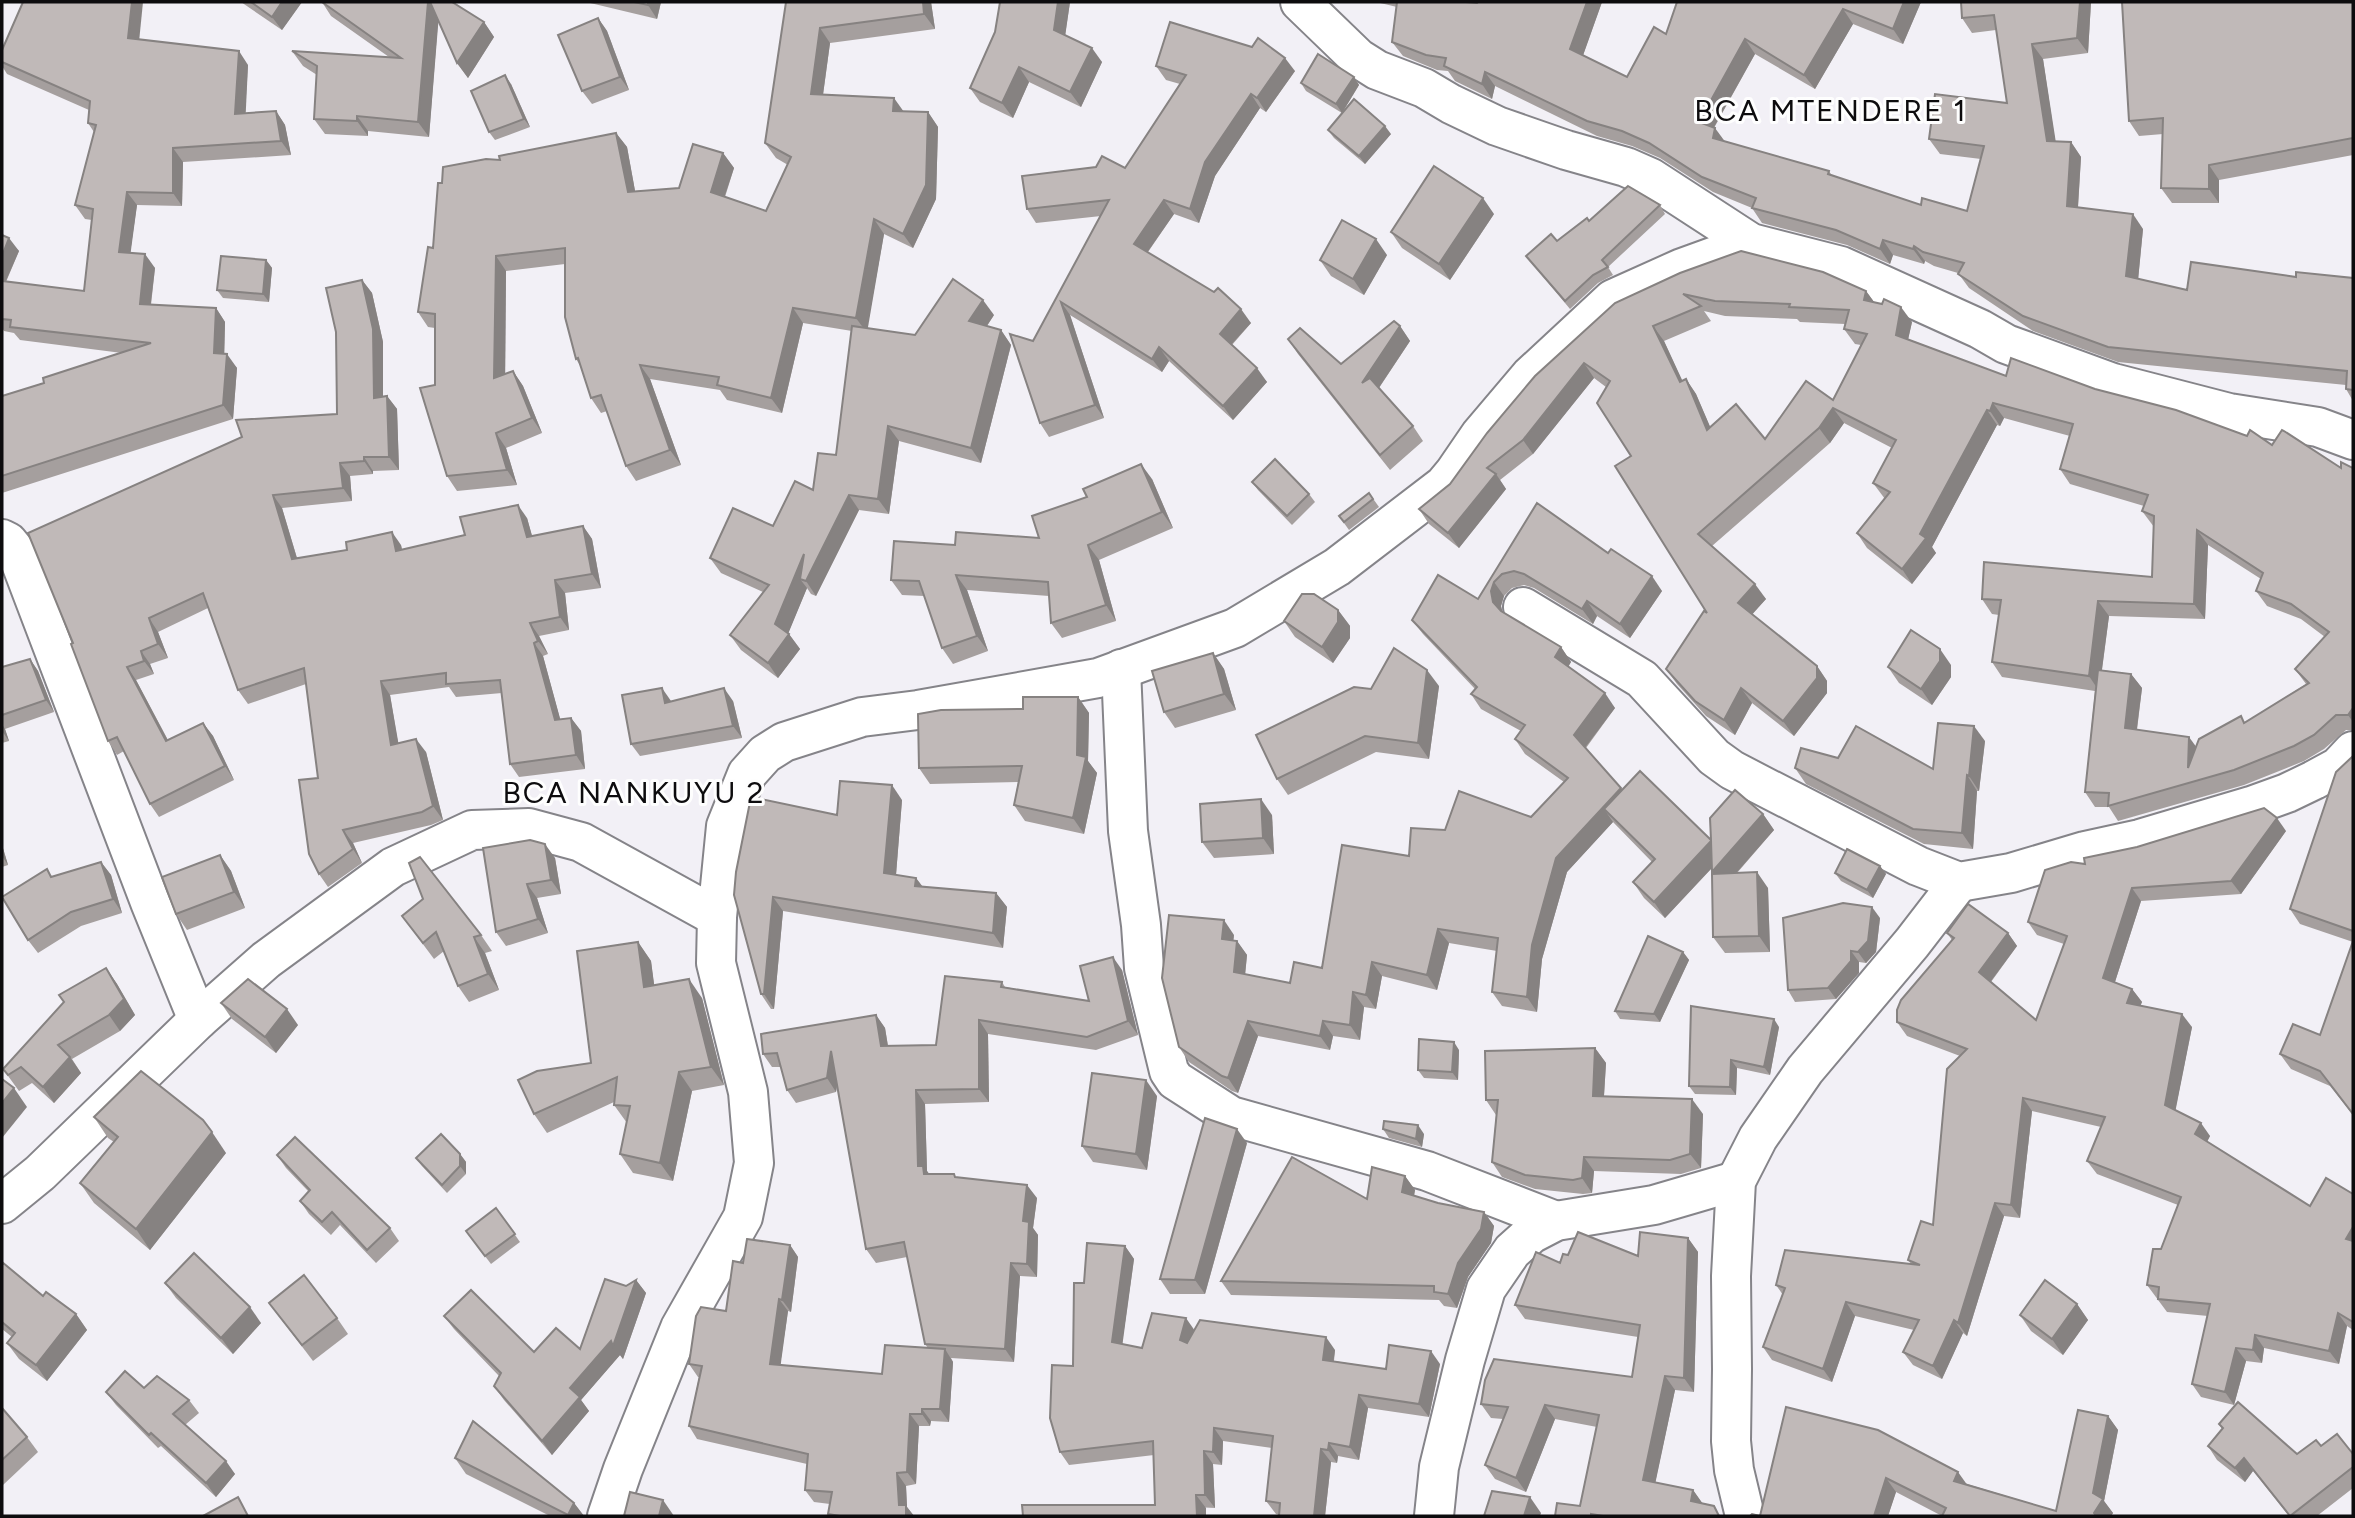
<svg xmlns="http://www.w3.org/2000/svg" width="2355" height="1518" font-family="Figtree,sans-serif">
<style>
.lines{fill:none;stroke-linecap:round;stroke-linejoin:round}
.minor-casing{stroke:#858489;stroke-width:42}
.minor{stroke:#fff;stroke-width:38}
.wall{fill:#a59f9e;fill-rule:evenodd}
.shaded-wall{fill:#868281}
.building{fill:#c0b9b8;stroke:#868281;stroke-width:2;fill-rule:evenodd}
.labels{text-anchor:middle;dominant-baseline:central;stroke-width:6;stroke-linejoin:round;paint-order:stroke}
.quarter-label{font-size:30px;letter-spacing:2px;fill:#0d0c0e;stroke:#fefefe}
</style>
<rect width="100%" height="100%" fill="#f2f0f6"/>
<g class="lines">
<g class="minor-casing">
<g id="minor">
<polyline points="1300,2 1358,58 1377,70 1424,88 1451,104 1497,126 1566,150 1626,167 1651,178 1751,243 1841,266 1980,329 2006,344 2113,383 2229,413 2318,427 2353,440"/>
<polyline points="2,539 8,542 17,553 150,902 198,1020"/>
<polyline points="1523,607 1642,679 1714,757 1732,770 1918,866 1959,882 2011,873 2085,851 2140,839 2251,806 2287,793 2314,780 2338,767 2353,751"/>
<polyline points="1121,669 1128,831 1141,925 1144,968 1169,1071 1175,1080 1231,1116 1427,1171 1556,1221"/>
<polyline points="2,1204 40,1173 198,1020 266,960 393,867 472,830 529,828 581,842 717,917"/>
<polyline points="607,1516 623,1469 680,1328 743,1217 754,1163 748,1092 716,963 717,917 726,826 747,774 765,754 784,742 862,717 918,710 1098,678 1235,628 1337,567 1444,485 1454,473 1480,435 1530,376 1613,299 1682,268 1751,243"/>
<polyline points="1434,1516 1439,1467 1465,1360 1486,1289 1512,1251 1531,1234 1556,1221 1654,1205 1736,1181"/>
<polyline points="1745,1516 1734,1470 1731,1441 1732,1369 1731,1276 1736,1181 1758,1138 1805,1070 1912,943 1959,882"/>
</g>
</g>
<use href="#minor" class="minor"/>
</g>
<g class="wall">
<polygon points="241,2 302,2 282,30"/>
<polygon points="322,2 484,22 494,37 468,78 457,63 438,21 429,137 368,131 368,136 325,134 314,119 317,75 303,66 292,51 389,57 331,16"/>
<polygon points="586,2 661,2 657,19"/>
<polygon points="786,2 931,2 935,29 830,43 823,95 903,112 928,112 938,127 936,199 913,248 884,234 867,328 915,335 994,315 987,326 1001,330 1011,345 981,463 899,441 889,514 859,510 816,596 811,594 807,588 788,633 800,649 778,678 741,650 730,635 763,592 721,573 710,558 773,526 813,490 836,455 852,331 803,323 782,413 727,400 720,390 650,379 681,465 636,481 626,466 607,411 601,413 591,398 581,367 576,359 565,264 506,271 505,374 513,371 523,386 542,433 506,448 517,485 457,491 447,476 435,385 435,328 428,327 418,312 433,248 442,183 500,160 616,133 627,147 635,191 679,188 723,153 734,168 725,197 766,211 788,165 776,158 765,143"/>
<polygon points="1000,2 1070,2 1065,35 1102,62 1081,107 1029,82 1013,118 980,102 970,88 995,32"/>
<polygon points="1376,2 1466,2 1477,3 1602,2 1583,55 1627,77 1666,34 1677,2 1921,2 1903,44 1853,24 1815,89 1755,54 1714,128 1724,141 1829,171 1832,176 1921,205 1967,211 1981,159 1940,154 1929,139 2007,103 1996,30 1972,33 1962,18 1961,2 2091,2 2088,53 2043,59 2055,141 2071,142 2081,157 2078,208 2143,229 2138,279 2187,290 2296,277 2353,278 2353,401 2346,389 2346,385 2118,362 2033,331 1969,288 1958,273 1934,266 1925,261 1924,264 1893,255 1890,264 1847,245 1762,223 1752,208 1713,192 1660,158 1632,146 1597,136 1495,86 1492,99 1455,81 1448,71 1437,70 1403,56 1392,42 1397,7"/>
<polygon points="2353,2 2353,155 2219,180 2219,203 2172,203 2161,188 2163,134 2139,136 2129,121"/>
<polygon points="598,18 607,31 629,90 592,104 582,91"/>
<polygon points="139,39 248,65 245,113 276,111 285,125 291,155 183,162 182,206 137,205 130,253 155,268 151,305 216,308 225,322 224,354 237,368 233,419 2,493 2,396 44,383 122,353 20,340 14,333 4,331 2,328 2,235 19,251 6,282 84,291 92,220 85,219 75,205 94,132 88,123 89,110 7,74 2,66 2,50"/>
<polygon points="1156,66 1295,71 1266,112 1260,108 1215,176 1199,223 1174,214 1148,252 1251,323 1232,345 1267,382 1233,420 1169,361 1162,372 1070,315 1104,418 1049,437 1040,423 1033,341 1101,216 1036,223 1027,209 1125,168 1180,84 1166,80"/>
<polygon points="1354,77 1359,85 1342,113 1306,91 1301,83"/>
<polygon points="511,84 530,127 495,140 489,132"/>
<polygon points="1328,130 1391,134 1365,164 1334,138"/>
<polygon points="1660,205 1665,214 1608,267 1613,275 1598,283 1570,309 1526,256 1557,241 1589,221"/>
<polygon points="1494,214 1450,280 1402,248 1391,232"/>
<polygon points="1387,255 1364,295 1331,276 1320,260"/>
<polygon points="266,260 272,268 269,302 223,298 217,290"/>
<path d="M1680 273 1866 291 1874 302 1912 322 1908 339 2006 376 2095 389 2341 468H2353V730H2346L2324 749 2304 761 2244 785 2118 821 2109 807H2095L2085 792 2095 691 2002 677 1992 662 1999 615 1992 614 1982 599 2152 577 2154 527 2142 511 2144 506 2070 484 2060 469 2070 436 2004 418 2000 426 1997 425 1932 547 1936 553 1912 584 1867 548 1857 533 1885 499 1873 483 1892 448 1844 423 1830 443 1712 546 1766 599 1752 614 1817 666 1827 681V693L1794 736 1752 703 1735 735 1706 716 1677 684 1666 669 1707 613 1631 456 1606 387 1594 378 1533 454 1500 480 1506 489 1459 548 1429 524 1419 509 1450 484ZM1704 311 1725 316 1797 319 1800 322 1845 324 1844 329 1855 344 1861 345 1833 400 1765 439 1710 427 1696 394 1686 379 1682 381 1664 341 1711 321ZM2208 545 2261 579 2256 591 2267 606 2301 619 2325 637 2295 669 2306 684 2245 723 2241 716 2196 747 2137 730 2142 688 2131 674 2102 670 2109 616 2205 619Z"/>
<polygon points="362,280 372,293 383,342 383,397 387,396 397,409 399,470 373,471 373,474 350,476 352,501 282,508 297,558 401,545 402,550 465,535 527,518 532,536 583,526 592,539 601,588 565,593 569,630 539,636 548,654 543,656 560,719 571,718 581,731 585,769 519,777 510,764 502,693 456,697 449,687 390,695 398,743 426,752 443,820 431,825 353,843 362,863 328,887 319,874 318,778 306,684 248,704 238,690 208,608 158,632 168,658 150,664 154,674 136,680 168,740 203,723 213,736 234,780 159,817 150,804 124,751 117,755 108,741 71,644 337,414"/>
<polygon points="1400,326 1410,341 1379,388 1413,426 1423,441 1390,470 1298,354 1288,339 1341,364"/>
<polygon points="1152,479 1173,528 1099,560 1116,621 1062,638 1051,623 1049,596 967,590 988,651 953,664 942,648 924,596 902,595 891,580 955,545 1039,538"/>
<polygon points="1252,482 1309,494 1315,502 1292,525 1258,490"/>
<polygon points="1369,493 1379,507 1349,530 1339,516"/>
<polygon points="1537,503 1662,591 1630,638 1597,616 1593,624 1534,588 1524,585 1512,588 1504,596 1501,606 1502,612 1561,647 1571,662 1568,666 1615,708 1586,748 1622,790 1711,840 1763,814 1774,830 1737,873 1768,888 1770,952 1725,953 1713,937 1712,868 1665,918 1644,898 1633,882 1652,862 1613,822 1567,872 1542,959 1537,1012 1502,1006 1492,992 1497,951 1449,943 1437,990 1382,976 1376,1009 1364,1007 1360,1040 1333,1036 1330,1050 1258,1036 1238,1093 1232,1091 1189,1062 1179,1047 1234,935 1233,940 1237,941 1247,955 1245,974 1290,983 1322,968 1409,856 1445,830 1531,817 1564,782 1525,754 1515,739 1521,731 1481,709 1471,694 1475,689 1423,634 1412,620 1478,599"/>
<polygon points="1338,610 1350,626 1350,638 1333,663 1295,637 1284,621"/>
<polygon points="1213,653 1224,669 1236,710 1175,728 1164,712"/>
<polygon points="30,659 38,671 54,712 5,729 9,741 2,743 2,667"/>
<polygon points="1951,665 1951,677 1932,705 1899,683 1888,667"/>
<polygon points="1439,686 1429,759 1376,752 1288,795 1277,779 1371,689"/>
<polygon points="1078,697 1089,713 1088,761 1097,773 1084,834 1025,821 1014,805 1018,782 930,784 919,768 1023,709"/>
<polygon points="671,701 733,701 742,738 640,756 631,744"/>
<polygon points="1985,741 1979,791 1977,791 1973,849 1924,844 1806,784 1795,768 1838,758 1933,769"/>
<polygon points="2353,756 2353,1115 2330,1086 2291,1069 2280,1054 2320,1035 2353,942 2300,924 2290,909"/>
<polygon points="902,800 896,875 916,878 923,887 996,893 1007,907 1003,948 783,911 774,1009 771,1009 761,994 734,895 837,815"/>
<polygon points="1272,815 1274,854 1214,858 1202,842"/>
<polygon points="2286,831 2241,894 2141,901 2115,982 2132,989 2142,1002 2140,1006 2192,1027 2175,1111 2210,1136 2207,1142 2310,1206 2353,1194 2353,1330 2347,1326 2339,1364 2264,1348 2262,1363 2246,1361 2234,1405 2201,1397 2192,1384 2208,1316 2167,1312 2147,1285 2178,1205 2097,1174 2087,1161 2101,1127 2032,1111 2020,1218 2004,1216 1967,1336 1963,1333 1942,1379 1913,1365 1903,1352 1914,1330 1855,1316 1832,1382 1772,1360 1763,1347 1783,1295 1776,1285 1911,1264 1908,1260 1933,1225 1960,1056 1907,1036 1897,1022 1952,940 1947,933 2008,933 2017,946 1991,982 2036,1020 2064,944 2037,935 2028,922 2085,864"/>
<polygon points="2,845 8,865 2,867"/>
<polygon points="483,848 555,858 561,894 537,898 548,933 506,946 496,932"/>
<polygon points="220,855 231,871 245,908 187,930 176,914"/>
<polygon points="101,862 111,875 122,913 81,926 38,953 28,940 52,877"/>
<polygon points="1880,866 1886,874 1873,898 1841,881 1835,873"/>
<polygon points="402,916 481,935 492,951 485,953 499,990 469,1002 458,986 444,951 434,959"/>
<polygon points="1880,918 1876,952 1866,963 1859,962 1859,973 1836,999 1795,1002 1788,990"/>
<polygon points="638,942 651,961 654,985 702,998 724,1085 692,1091 673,1181 633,1173 620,1154 627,1123 614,1105 614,1102 547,1133 534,1114 591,1063"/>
<polygon points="1683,952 1689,960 1660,1022 1620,1019 1615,1011"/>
<polygon points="106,968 117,984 135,1015 120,1031 72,1059 81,1073 54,1103 32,1083 19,1091 3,1069"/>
<polygon points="1122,970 1138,1035 1096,1050 988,1034 989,1102 925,1104 927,1171 929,1174 957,1177 1037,1198 1033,1228 1038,1235 1037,1277 1020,1276 1014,1362 951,1358 953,1362 949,1422 931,1421 930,1426 919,1426 916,1484 906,1486 907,1507 914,1516 830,1516 828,1514 830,1504 814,1502 805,1490 807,1464 697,1439 689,1426 699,1377 698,1377 689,1364 726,1311 743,1263 790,1245 798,1257 791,1312 788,1311 780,1365 882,1374 928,1348 925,1344 907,1257 876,1263 866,1249 837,1086 836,1092 796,1103 787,1090 781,1067 772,1067 763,1054 876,1015 885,1028 888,1046 936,1045 1002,982 1005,987 1089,1001"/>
<polygon points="221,1003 298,1025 276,1053 232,1019"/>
<polygon points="1779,1027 1770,1075 1737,1068 1736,1095 1695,1094 1689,1086"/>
<polygon points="1595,1048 1606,1063 1604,1096 1703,1114 1701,1168 1681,1174 1594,1171 1592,1193 1583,1194 1535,1189 1502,1177 1492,1162 1496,1115 1486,1100"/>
<polygon points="1459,1050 1458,1080 1424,1078 1418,1070"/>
<polygon points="1157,1096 1147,1170 1093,1162 1082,1146"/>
<polygon points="94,1117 226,1153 150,1250 94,1203 80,1183 114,1142 108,1138"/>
<polygon points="1383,1129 1424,1134 1422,1147 1389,1138"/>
<polygon points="1247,1143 1205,1294 1170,1294 1160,1279"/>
<polygon points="460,1154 466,1162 466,1174 447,1193 422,1166 416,1158"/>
<polygon points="277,1155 390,1228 399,1241 376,1263 340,1225 331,1235 309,1214 300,1201 309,1192 286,1168"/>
<polygon points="1405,1176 1415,1190 1414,1196 1438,1203 1484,1212 1494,1226 1491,1243 1468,1277 1457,1308 1444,1306 1439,1300 1231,1295 1221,1281 1367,1199"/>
<polygon points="496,1208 520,1242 491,1264 466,1231"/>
<polygon points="1688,1238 1698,1252 1694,1392 1675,1390 1655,1483 1693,1490 1702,1503 1721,1516 1555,1516 1580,1506 1597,1427 1555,1419 1526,1492 1495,1479 1485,1465 1503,1419 1491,1418 1481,1404 1632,1377 1638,1337 1525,1319 1515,1305 1568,1255 1638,1256"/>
<polygon points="1125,1246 1134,1259 1122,1344 1142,1348 1194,1330 1335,1350 1334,1361 1386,1369 1440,1364 1429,1417 1368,1408 1359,1460 1338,1456 1337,1463 1331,1462 1325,1516 1279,1516 1279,1515 1276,1514 1266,1501 1272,1448 1223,1441 1222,1465 1213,1464 1215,1508 1155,1505 1154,1455 1069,1465 1060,1452 1084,1283"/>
<polygon points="2,1262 43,1296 76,1314 87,1330 47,1381 19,1359 7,1343 12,1337 2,1329"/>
<polygon points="636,1280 646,1293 623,1359 620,1355 581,1400 589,1411 552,1455 504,1400 494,1386 499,1376 454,1329 444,1316 534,1352 580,1349 626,1286"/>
<polygon points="165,1283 261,1323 233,1354 176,1298"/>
<polygon points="269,1303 337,1318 348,1334 313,1361"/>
<polygon points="2077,1304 2088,1320 2063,1355 2031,1331 2020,1315"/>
<polygon points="144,1388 189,1400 199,1413 185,1425 235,1474 216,1497 161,1446 158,1448 116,1405 106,1392"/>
<polygon points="1786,1407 1967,1484 2056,1511 2108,1416 2118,1430 2104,1501 2113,1513 2111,1516 1942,1516 1896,1492 1888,1516 1750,1516 1760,1516"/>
<polygon points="2,1408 27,1437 38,1452 3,1485 2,1484"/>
<polygon points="2219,1424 2297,1454 2321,1446 2353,1454 2353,1488 2317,1516 2289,1516 2253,1471 2245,1482 2217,1460 2208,1446 2222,1429"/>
<polygon points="455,1458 574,1503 584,1516 550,1516 466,1474"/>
</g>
<g class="shaded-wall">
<polygon points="132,2 143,2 138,52 128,38"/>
<polygon points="282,2 302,2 282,30 272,17"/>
<polygon points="428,2 431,2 439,14 429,137 418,122"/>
<polygon points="648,2 661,2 657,19 648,5"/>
<polygon points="923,2 931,2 935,29 924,14"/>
<polygon points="1058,2 1070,2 1064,44 1054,30"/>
<polygon points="1587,2 1602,2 1580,64 1570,49"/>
<polygon points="1904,2 1921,2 1903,44 1893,29"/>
<polygon points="2080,2 2091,2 2088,53 2077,38"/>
<polygon points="1843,9 1853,24 1815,89 1804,75"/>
<polygon points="598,18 607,31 629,90 620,77"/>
<polygon points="484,22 494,37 468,78 457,63"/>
<polygon points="820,28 830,43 821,109 811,94"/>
<polygon points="1745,39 1755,54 1709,136 1699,122"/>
<polygon points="2032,44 2043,59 2058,156 2047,141"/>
<polygon points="1092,48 1102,62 1081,107 1070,92"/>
<polygon points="239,51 248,65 245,128 235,114"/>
<polygon points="1285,58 1295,71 1266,112 1257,98"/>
<polygon points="1019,67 1029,82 1013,118 1002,103"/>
<polygon points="1485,72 1495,86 1492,99 1482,84"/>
<polygon points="505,75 511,84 530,127 524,119"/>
<polygon points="1354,77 1359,85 1342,113 1336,104"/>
<polygon points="1251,94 1260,108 1215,176 1199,223 1190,209 1205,162"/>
<polygon points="894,98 904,112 893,111"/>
<polygon points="276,111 285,125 291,155 281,141"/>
<polygon points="928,112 938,127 936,199 913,248 903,234"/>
<polygon points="357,116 368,131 368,136 357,121"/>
<polygon points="1385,126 1391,134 1365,164 1359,156"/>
<polygon points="1715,128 1726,143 1713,138"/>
<polygon points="616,133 627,147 638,207 628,192"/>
<polygon points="2071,142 2081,157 2077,221 2067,206"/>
<polygon points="173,148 183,162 182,206 173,193"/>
<polygon points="723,153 734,168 721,207 711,192"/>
<polygon points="2209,165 2219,180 2219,203 2209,189"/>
<polygon points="127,192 137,205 129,265 119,252"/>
<polygon points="1483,198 1494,214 1450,280 1439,264"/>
<polygon points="1164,200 1174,214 1144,257 1134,244"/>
<polygon points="2133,214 2143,229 2137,291 2126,276"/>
<polygon points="874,219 884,234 867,333 856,318"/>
<polygon points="9,238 19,251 5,283 2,278 2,256"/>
<polygon points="1376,239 1387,255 1364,295 1353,279"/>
<polygon points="1883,240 1893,255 1890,264 1880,249"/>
<polygon points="1914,246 1925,261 1924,264 1913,249"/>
<polygon points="145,254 155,268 149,318 140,304"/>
<polygon points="496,256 506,271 505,393 494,378"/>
<polygon points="266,260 272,268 269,302 263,294"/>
<polygon points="362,280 372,293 383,342 383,412 374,398"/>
<polygon points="1866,291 1877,306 1864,300"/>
<polygon points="983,300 994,315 980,336 969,321"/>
<polygon points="1061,302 1070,315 1104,418 1095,405"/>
<polygon points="1901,307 1912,322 1906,349 1896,335"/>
<polygon points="216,308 225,322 224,367 214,353"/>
<polygon points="793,308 803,323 782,413 771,398"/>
<polygon points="1241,309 1251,323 1229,347 1220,334"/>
<polygon points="1400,326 1410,341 1372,398 1362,383"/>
<polygon points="1653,326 1664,341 1690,397 1680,382"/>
<polygon points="1001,330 1011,345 981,463 971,448"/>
<polygon points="1159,347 1169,361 1162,372 1152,359"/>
<polygon points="227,354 237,368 233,419 223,405"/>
<polygon points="1584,363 1594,378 1533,454 1523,440"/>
<polygon points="640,365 650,379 681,465 670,450"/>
<polygon points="1257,368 1267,382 1233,420 1223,406"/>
<polygon points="513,371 523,386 542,433 532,418"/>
<polygon points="1686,379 1696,394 1718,445 1707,430"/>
<polygon points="387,396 397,409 399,470 389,457"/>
<polygon points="1993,403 2004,418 2000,426 1990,411"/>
<polygon points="1833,408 1844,423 1830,443 1819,428"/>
<polygon points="1987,410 1997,425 1932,547 1936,553 1912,584 1902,569"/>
<polygon points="888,426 899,441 889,514 878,499"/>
<polygon points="496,433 506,448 517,485 507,470"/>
<polygon points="364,457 373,471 373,474 364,461"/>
<polygon points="340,463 350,476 352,501 343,488"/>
<polygon points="1141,464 1152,479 1173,528 1162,512"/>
<polygon points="1496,474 1506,489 1459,548 1448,533"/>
<polygon points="273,495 282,508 301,572 292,559"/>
<polygon points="849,495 859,510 816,596 806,581 800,579 807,588 786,639 775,624 804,554"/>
<polygon points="518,505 527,518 536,550 527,537"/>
<polygon points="583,526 592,539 601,588 592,574"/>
<polygon points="2197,530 2208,545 2205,619 2194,604"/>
<polygon points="392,532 401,545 405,564 396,551"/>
<polygon points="1088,545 1099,560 1116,621 1106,605"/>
<polygon points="956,575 967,590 988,651 977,636"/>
<polygon points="1652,576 1662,591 1630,638 1620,624"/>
<polygon points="555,580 565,593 569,630 560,617"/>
<polygon points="1494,582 1504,596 1501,606 1504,617 1493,602 1491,591"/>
<polygon points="1755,584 1766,599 1749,618 1738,603"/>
<polygon points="1587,601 1597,616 1593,624 1582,609"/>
<polygon points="2098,601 2109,616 2099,691 2089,676"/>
<polygon points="1338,610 1350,626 1350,638 1333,663 1322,647"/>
<polygon points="149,618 158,632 168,658 158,644"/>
<polygon points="530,623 539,636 548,654 538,641"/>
<polygon points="789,634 800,649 778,678 768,663"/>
<polygon points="534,643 543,656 564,733 555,720"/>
<polygon points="1561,647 1571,662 1566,671 1555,657"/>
<polygon points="1940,649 1951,665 1951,677 1932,705 1921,689"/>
<polygon points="141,651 150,664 154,674 144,661"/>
<polygon points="1213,653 1224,669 1236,710 1224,694"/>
<polygon points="30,659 38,671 54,712 46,700"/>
<polygon points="1817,666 1827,681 1827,693 1794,736 1783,721"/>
<polygon points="127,667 136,680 175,754 166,741"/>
<polygon points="1427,670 1439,686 1429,759 1418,743"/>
<polygon points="2131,674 2142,688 2135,743 2125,728"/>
<polygon points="381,681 390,695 401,758 391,745"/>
<polygon points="662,688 671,701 665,703"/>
<polygon points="724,688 733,701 742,738 733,726"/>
<polygon points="1741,688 1752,703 1735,735 1724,720"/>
<polygon points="1605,693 1615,708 1584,749 1574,735"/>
<polygon points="1078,697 1089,713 1088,761 1097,773 1084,834 1073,818 1077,755"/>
<polygon points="2353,708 2353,722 2348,715"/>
<polygon points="571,718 581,731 585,769 576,755"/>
<polygon points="203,723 213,736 234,780 225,766"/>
<polygon points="2,724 5,729 9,741 2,731"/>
<polygon points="1974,726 1985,741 1979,791 1969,776"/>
<polygon points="2189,737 2200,752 2188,768"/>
<polygon points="416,739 426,752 443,820 433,806"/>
<polygon points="1967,775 1977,791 1973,849 1962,833"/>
<polygon points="892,785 902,800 895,887 884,873"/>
<polygon points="1621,788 1631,803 1604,809 1613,822 1567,872 1542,959 1537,1012 1527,997 1532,945 1556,858"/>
<polygon points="1261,799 1272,815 1274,854 1263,838"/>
<polygon points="1763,814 1774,830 1723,888 1712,872"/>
<polygon points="2277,818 2286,831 2241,894 2231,881"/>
<polygon points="343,830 353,843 362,863 353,849"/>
<polygon points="1711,841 1722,857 1665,918 1654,902"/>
<polygon points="545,844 555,858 561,894 551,880"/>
<polygon points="2,845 8,865 2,856"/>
<polygon points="220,855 231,871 245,908 234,892"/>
<polygon points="101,862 111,875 122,913 113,899"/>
<polygon points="1880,866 1886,874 1873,898 1867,890"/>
<polygon points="1757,872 1768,888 1770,952 1759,936"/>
<polygon points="916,878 927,893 915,886"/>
<polygon points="527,884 537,898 548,933 538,919"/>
<polygon points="2132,888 2141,901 2112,991 2103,978"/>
<polygon points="996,893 1007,907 1003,948 993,933"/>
<polygon points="773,897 783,911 774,1009 764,994"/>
<polygon points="1872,907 1880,918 1876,952 1866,963 1858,952"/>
<polygon points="1224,920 1234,935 1232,954 1222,939"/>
<polygon points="1438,929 1449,943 1437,990 1427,975"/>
<polygon points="2008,933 2017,946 1988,985 1979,972"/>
<polygon points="474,937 485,953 499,990 488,974"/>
<polygon points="1237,941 1247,955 1244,986 1234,972"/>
<polygon points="638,942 651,961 657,1006 644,987"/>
<polygon points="1851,951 1859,962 1859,973 1836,999 1828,988"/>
<polygon points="1683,952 1689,960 1660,1022 1654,1014"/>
<polygon points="1113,957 1122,970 1138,1035 1128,1021"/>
<polygon points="1372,962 1382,976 1376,1009 1366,995"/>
<polygon points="106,968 117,984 135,1015 120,1031 109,1015"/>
<polygon points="689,979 702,998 724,1085 711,1067"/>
<polygon points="2132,989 2142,1002 2136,1016 2127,1003"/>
<polygon points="1353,992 1364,1007 1360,1040 1350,1025"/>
<polygon points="287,1009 298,1025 276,1053 265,1037"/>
<polygon points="2182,1014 2192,1027 2174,1118 2165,1105"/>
<polygon points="876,1015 885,1028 890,1059 881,1046"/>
<polygon points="1774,1019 1779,1027 1770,1075 1764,1067"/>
<polygon points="979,1020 988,1034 989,1102 979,1089"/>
<polygon points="1248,1021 1258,1036 1238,1093 1228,1078"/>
<polygon points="1323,1021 1333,1036 1330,1050 1320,1036"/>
<polygon points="1454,1042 1459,1050 1458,1080 1452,1072"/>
<polygon points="1595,1048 1606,1063 1603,1111 1593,1096"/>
<polygon points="831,1051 840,1065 836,1092 827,1078"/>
<polygon points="70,1057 81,1073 54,1103 43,1087"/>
<polygon points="1731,1060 1737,1068 1736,1095 1730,1087"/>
<polygon points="679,1072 692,1091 673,1181 660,1163"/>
<polygon points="1146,1080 1157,1096 1147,1170 1136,1154"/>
<polygon points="14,1088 27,1107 2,1138 2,1103"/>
<polygon points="916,1090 925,1104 927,1171 933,1179 934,1188 918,1166"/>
<polygon points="2023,1098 2032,1111 2020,1218 2011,1205"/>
<polygon points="1692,1099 1703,1114 1701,1168 1690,1154"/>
<polygon points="2201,1123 2210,1136 2204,1147 2195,1134"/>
<polygon points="1418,1125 1424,1134 1422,1147 1416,1139"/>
<polygon points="1237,1129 1247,1143 1205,1294 1195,1280"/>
<polygon points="212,1132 226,1153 150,1250 136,1229"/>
<polygon points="460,1154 466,1162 466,1174 460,1166"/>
<polygon points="1584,1157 1594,1171 1592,1193 1582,1178"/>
<polygon points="1405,1176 1415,1190 1412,1206 1402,1192"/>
<polygon points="1027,1185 1037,1198 1033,1228 1038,1235 1037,1277 1027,1264 1023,1221"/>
<polygon points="1995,1203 2004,1216 1967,1336 1958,1323"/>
<polygon points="1484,1212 1494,1226 1491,1243 1468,1277 1457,1308 1448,1294 1458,1263"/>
<polygon points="2353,1227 2353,1249 2346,1239"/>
<polygon points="1688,1238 1698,1252 1694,1392 1684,1378"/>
<polygon points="790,1245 798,1257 791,1312 782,1300"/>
<polygon points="1125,1246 1134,1259 1121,1355 1112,1342"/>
<polygon points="1011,1263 1020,1276 1014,1362 1005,1349"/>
<polygon points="636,1280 646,1293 623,1359 620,1355 581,1400 589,1411 552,1455 542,1441 570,1388 611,1341"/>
<polygon points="779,1299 788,1311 779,1377 770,1364"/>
<polygon points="1846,1302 1855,1316 1832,1382 1823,1369"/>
<polygon points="2077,1304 2088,1320 2063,1355 2052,1339"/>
<polygon points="250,1307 261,1323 233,1354 221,1338"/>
<polygon points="2338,1313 2347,1326 2339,1364 2329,1351"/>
<polygon points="76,1314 87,1330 47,1381 36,1365"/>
<polygon points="1186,1318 1195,1331 1189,1353 1180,1340"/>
<polygon points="1954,1320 1963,1333 1942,1379 1933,1366"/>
<polygon points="2255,1335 2264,1348 2262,1363 2253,1350"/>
<polygon points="1326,1337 1335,1350 1332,1373 1323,1360"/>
<polygon points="2236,1348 2246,1361 2234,1405 2225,1392"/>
<polygon points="945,1349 953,1362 949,1422 940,1409"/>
<polygon points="1431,1351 1440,1364 1429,1417 1419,1404"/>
<polygon points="1665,1376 1675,1390 1653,1494 1643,1480"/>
<polygon points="1359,1395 1368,1408 1359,1460 1350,1447"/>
<polygon points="1545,1405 1555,1419 1526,1492 1516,1478"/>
<polygon points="922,1409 931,1421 930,1426 922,1414"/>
<polygon points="910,1414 919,1426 916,1484 907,1472"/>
<polygon points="2108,1416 2118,1430 2104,1501 2113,1513 2111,1516 2096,1516 2094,1513 2093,1493"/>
<polygon points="1214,1428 1223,1441 1222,1465 1213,1452"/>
<polygon points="1329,1443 1338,1456 1337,1463 1328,1450"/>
<polygon points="1321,1449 1331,1462 1325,1516 1314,1516"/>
<polygon points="1204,1451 1213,1464 1215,1508 1205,1495"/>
<polygon points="2244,1458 2253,1471 2245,1482 2235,1468"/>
<polygon points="226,1461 235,1474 216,1497 206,1483"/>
<polygon points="1958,1472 1968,1486 1954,1481"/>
<polygon points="897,1473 906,1486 907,1507 914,1516 906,1516 899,1505"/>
<polygon points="1886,1478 1896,1492 1888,1516 1874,1516"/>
<polygon points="1693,1490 1703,1504 1691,1501"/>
<polygon points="1196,1495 1206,1508 1206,1516 1197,1516"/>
<polygon points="1530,1497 1541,1513 1540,1516 1524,1516"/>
<polygon points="663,1500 674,1516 659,1516"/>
<polygon points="574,1503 584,1516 569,1516 568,1515"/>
</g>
<g class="building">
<polygon points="23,2 132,2 128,38 239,51 235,114 276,111 281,141 173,148 173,193 127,192 119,252 145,254 140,304 216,308 214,353 227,354 223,405 2,476 2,396 44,383 43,378 151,343 10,327 11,320 2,319 2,281 84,291 93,209 75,205 96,125 88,123 90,101 2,62 2,50"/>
<polygon points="251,2 282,2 272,17"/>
<polygon points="322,2 428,2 418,122 357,116 357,121 314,119 317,66 292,51 401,58"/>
<polygon points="430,2 452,2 484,22 457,63"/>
<polygon points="634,2 648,2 648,5"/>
<polygon points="786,2 923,2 924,14 820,28 811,94 894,98 893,111 928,112 926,185 903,234 874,219 856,318 793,308 771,398 717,385 719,377 640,365 670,450 626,466 601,395 591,398 578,358 576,359 565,317 565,248 496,256 494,378 513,371 532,418 496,433 507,470 447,476 420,388 435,385 435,314 418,312 428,247 433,248 438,183 442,183 443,167 486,159 500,160 499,156 616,133 628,192 679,188 693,144 723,153 711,192 766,211 791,157 765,143"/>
<polygon points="1000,2 1058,2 1054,30 1092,48 1070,92 1019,67 1002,103 970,88 995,32"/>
<polygon points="1397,2 1466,2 1477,3 1478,2 1587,2 1570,49 1627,77 1654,27 1666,34 1677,2 1904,2 1893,29 1843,9 1804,75 1745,39 1699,122 1715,128 1713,138 1829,171 1828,174 1921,205 1922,198 1967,211 1984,146 1929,139 1935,94 2007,103 1994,15 1962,18 1961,2 2080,2 2077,38 2032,44 2047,141 2071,142 2067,206 2133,214 2126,276 2187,290 2191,262 2296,277 2296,272 2353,278 2353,390 2346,389 2347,371 2108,347 2023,316 1958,274 1964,263 1923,252 1914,246 1913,249 1883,240 1880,249 1836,230 1752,208 1756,198 1702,177 1649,143 1622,131 1587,121 1485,72 1482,84 1444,66 1446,58 1426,55 1392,42"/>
<polygon points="2122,2 2353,2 2353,138 2209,165 2209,189 2161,188 2163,118 2129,121"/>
<polygon points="598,18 620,77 582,91 558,35"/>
<polygon points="1170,22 1252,47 1258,38 1285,58 1257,98 1251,94 1205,162 1190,209 1164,200 1134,244 1214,292 1218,288 1241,309 1220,334 1257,368 1223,406 1159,347 1152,359 1061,302 1095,405 1040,423 1010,334 1033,341 1109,200 1027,209 1022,176 1096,167 1102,156 1125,168 1186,75 1156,66"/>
<polygon points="1318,54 1354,77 1336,104 1301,83"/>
<polygon points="505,75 524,119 489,132 471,91"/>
<polygon points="1354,99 1385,126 1359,156 1328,130"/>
<polygon points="1434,166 1483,198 1439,264 1391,232"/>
<polygon points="1628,186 1660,205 1602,260 1608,267 1593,275 1565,301 1526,256 1551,234 1557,241 1587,218 1589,221"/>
<polygon points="1342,220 1376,239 1353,279 1320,260"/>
<polygon points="2,235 9,238 2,256"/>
<path d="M1741 251 1823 272 1866 291 1864 300 1882 304 1884 299 1901 307 1896 335 2006 376 2011 358 2095 389 2176 410 2247 436 2250 430 2272 445 2282 430 2284 431 2341 468V462L2353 468V708L2348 715H2336L2314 735 2294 746 2234 770 2108 806 2109 793 2085 792 2098 670 2131 674 2125 728 2189 737 2188 768 2199 739 2241 716 2244 723 2309 683 2295 669 2329 632 2291 604 2256 591 2263 573 2197 530 2194 604 2098 601 2089 676 1992 662 2001 600 1982 599 1984 562 2152 577 2154 516 2142 511 2148 495 2060 469 2073 424 1993 403 1990 411 1987 410 1920 534 1926 538 1902 569 1857 533 1890 492 1873 483 1896 440 1833 408 1819 428 1698 534 1755 584 1738 603 1817 666V678L1783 721 1741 688 1724 720 1695 701 1666 669 1704 611 1707 613 1615 466 1631 456 1597 403 1610 381 1584 363 1523 440 1487 468 1496 474 1448 533 1419 509 1450 484 1487 433 1535 376 1615 303 1680 273ZM1683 294 1715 301 1790 304 1789 307 1849 310 1844 329 1867 334 1833 400 1806 381 1765 439 1736 404 1707 430 1686 379 1680 382 1653 326 1701 306Z"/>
<polygon points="221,256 266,260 263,294 217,290"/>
<polygon points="953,279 983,300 969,321 1001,330 971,448 888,426 878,499 849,495 806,581 800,579 804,554 775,624 789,634 768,663 730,635 769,585 710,558 733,508 773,526 795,481 813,490 818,453 836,455 852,326 915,335"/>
<polygon points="362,280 373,329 374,398 387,396 389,457 364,457 364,461 340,463 343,488 273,495 292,559 347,550 346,542 392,532 396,551 465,535 460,517 518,505 527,537 583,526 592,574 555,580 560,617 530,623 538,641 534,643 555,720 571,718 576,755 510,764 500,680 446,684 446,673 381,681 391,745 416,739 433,806 422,812 343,830 353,849 319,874 309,854 299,780 318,778 304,668 238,690 203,593 149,618 158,644 141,651 144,661 127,667 166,741 203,723 225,766 150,804 117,737 108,741 71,644 73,643 28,533 242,437 236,420 337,414 336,332 326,288"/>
<polygon points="1394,321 1400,326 1362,383 1370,378 1413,426 1380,455 1288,339 1300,328 1341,364"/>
<polygon points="1275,459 1309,494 1287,516 1252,482"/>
<polygon points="1141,464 1162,512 1088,545 1106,605 1051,623 1048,582 956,575 977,636 942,648 919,581 891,580 894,541 955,545 956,532 1039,538 1032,516 1087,497 1083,489"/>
<polygon points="1369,493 1373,499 1344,522 1339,516"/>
<polygon points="1537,503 1608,553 1611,549 1652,576 1620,624 1587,601 1582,609 1524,574 1514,571 1502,574 1494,582 1491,591 1493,602 1501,611 1561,647 1555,657 1605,693 1574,735 1621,788 1556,858 1532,945 1527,997 1492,992 1498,938 1438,929 1427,975 1372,962 1366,995 1353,992 1350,1025 1323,1021 1320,1036 1248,1021 1228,1078 1222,1076 1179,1047 1162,978 1169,915 1224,920 1222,939 1237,941 1234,972 1290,983 1294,962 1322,968 1342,845 1409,856 1411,828 1445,830 1459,791 1531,817 1568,778 1515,739 1525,725 1471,694 1477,687 1412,620 1438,575 1478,599"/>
<polygon points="1302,594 1314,594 1338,610 1338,622 1322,647 1284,621"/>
<polygon points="1911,630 1940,649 1940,661 1921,689 1888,667"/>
<polygon points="1394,648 1427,670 1418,743 1365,736 1277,779 1256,735 1354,687 1371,689"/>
<polygon points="1213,653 1224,694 1164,712 1152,671"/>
<polygon points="30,659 46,700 2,715 2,667"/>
<polygon points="662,688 665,703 724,688 733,726 631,744 622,695"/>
<polygon points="1023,697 1078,697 1077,755 1086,757 1073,818 1014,805 1022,766 919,768 918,714 941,710 1023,709"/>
<polygon points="1938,723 1974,726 1969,776 1967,775 1962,833 1913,829 1795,768 1801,748 1838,758 1856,726 1933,769"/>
<polygon points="2353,756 2353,931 2290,909 2336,772"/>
<polygon points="1640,771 1711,840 1710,818 1735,790 1763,814 1712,872 1711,841 1654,902 1633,882 1655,859 1604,809"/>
<polygon points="840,781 892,785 884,873 916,878 915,886 996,893 993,933 773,897 764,994 761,994 734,895 736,872 751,797 837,815"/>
<polygon points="1261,799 1263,838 1202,842 1200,804"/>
<polygon points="2264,808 2277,818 2231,881 2132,888 2103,978 2132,989 2127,1003 2182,1014 2165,1105 2201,1123 2195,1134 2310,1206 2326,1178 2353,1194 2353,1227 2346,1239 2353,1241 2353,1322 2338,1313 2329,1351 2255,1335 2253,1350 2236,1348 2225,1392 2192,1384 2210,1304 2158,1299 2159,1287 2147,1285 2153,1249 2161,1249 2181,1197 2087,1161 2105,1117 2023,1098 2011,1205 1995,1203 1958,1323 1954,1320 1933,1366 1903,1352 1919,1320 1846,1302 1823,1369 1763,1347 1785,1288 1776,1285 1785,1250 1920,1265 1908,1260 1921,1221 1933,1225 1947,1069 1967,1049 1897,1022 1897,1010 1901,1000 1954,938 1947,933 1968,904 2008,933 1979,972 2036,1020 2067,936 2028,922 2045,870 2071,862 2085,864 2084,858 2137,847"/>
<polygon points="530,840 545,844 551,880 527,884 538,919 496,932 483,848"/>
<polygon points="1847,849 1880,866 1867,890 1835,873"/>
<polygon points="220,855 234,892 176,914 162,877"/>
<polygon points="420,857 481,935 474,937 488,974 458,986 436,932 423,943 402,916 423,899 409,863"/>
<polygon points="101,862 113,899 71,912 28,940 2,897 47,869 51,877"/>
<polygon points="1757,872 1759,936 1713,937 1712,874"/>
<polygon points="1843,903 1872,907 1868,941 1858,952 1851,951 1851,961 1828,988 1788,990 1783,918"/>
<polygon points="1648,936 1683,952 1654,1014 1615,1011"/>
<polygon points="2353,941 2353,1114 2320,1071 2280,1054 2293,1024 2320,1035"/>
<polygon points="638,942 644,987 689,979 711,1067 679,1072 660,1163 620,1154 630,1106 614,1105 617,1077 534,1114 518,1080 537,1071 591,1063 577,951"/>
<polygon points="1113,957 1128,1021 1087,1037 979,1020 979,1089 916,1090 918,1166 923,1166 924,1174 954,1174 955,1177 1027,1185 1023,1221 1029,1222 1027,1264 1011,1263 1005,1349 925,1344 904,1242 866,1249 831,1051 827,1078 787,1090 777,1053 763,1054 761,1034 876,1015 881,1046 936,1045 945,976 1002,982 1001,987 1089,1001 1080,966"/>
<polygon points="106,968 124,999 109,1015 58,1045 70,1057 43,1087 21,1067 8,1075 3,1069 64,1002 59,995"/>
<polygon points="248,979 287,1009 265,1037 221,1003"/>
<polygon points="1691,1006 1774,1019 1764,1067 1731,1060 1730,1087 1689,1086"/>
<polygon points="1419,1039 1454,1042 1452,1072 1418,1070"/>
<polygon points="1595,1048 1593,1096 1692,1099 1690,1154 1670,1160 1584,1157 1582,1178 1573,1180 1525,1175 1492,1162 1498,1100 1486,1100 1485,1051"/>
<polygon points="141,1071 203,1120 212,1132 136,1229 80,1183 118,1137 94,1117"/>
<polygon points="1092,1073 1146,1080 1136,1154 1082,1146"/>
<polygon points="2,1079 14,1088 2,1103"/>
<polygon points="1205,1118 1237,1129 1195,1280 1160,1279"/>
<polygon points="1384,1121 1418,1125 1416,1139 1383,1129"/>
<polygon points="441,1134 460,1154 460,1166 442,1185 416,1158"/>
<polygon points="295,1137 390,1228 367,1250 332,1212 322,1222 300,1201 310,1190 277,1155"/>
<polygon points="1292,1157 1367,1199 1372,1167 1405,1176 1402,1192 1438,1203 1484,1212 1481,1229 1458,1263 1448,1294 1434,1292 1434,1286 1221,1281"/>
<polygon points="496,1208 515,1234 485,1256 466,1231"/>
<polygon points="1578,1232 1638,1256 1640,1232 1688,1238 1684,1378 1665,1376 1643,1480 1693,1490 1691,1501 1714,1506 1719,1516 1603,1516 1591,1514 1591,1516 1555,1516 1557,1503 1580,1506 1599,1415 1545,1405 1516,1478 1485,1465 1508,1407 1481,1404 1485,1380 1494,1359 1632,1377 1640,1325 1515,1305 1536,1252 1560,1263 1563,1254 1568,1255"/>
<polygon points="747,1239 790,1245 782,1300 779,1299 770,1364 882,1374 885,1345 945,1349 940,1409 922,1409 922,1414 910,1414 907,1472 897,1473 899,1505 906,1505 906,1516 840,1516 828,1514 832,1492 805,1490 808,1454 689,1426 702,1366 689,1364 696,1316 701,1307 726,1311 733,1261 743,1263"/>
<polygon points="1087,1243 1125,1246 1112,1342 1142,1348 1152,1313 1186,1318 1180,1340 1187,1343 1200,1320 1326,1337 1323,1360 1386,1369 1389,1345 1431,1351 1419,1404 1359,1395 1350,1447 1329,1443 1328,1450 1321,1449 1314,1516 1279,1516 1280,1503 1266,1501 1273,1436 1214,1428 1213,1452 1204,1451 1205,1495 1196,1495 1197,1516 1023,1516 1022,1505 1155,1505 1153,1441 1060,1452 1050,1418 1052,1365 1073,1366 1074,1283 1084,1283"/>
<polygon points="194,1253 250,1307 221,1338 165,1283"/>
<polygon points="2,1262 43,1296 46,1292 76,1314 36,1365 7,1343 15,1333 2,1322"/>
<polygon points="304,1275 337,1318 302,1345 269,1303"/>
<polygon points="605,1279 626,1286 636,1280 613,1346 611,1341 570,1388 580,1397 542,1441 494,1386 501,1373 444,1316 471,1290 534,1352 556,1328 580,1349"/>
<polygon points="2045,1280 2077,1304 2052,1339 2020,1315"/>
<polygon points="125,1371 144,1388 157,1376 189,1400 173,1414 226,1461 206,1483 151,1433 149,1435 106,1392"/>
<polygon points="2238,1402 2297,1454 2316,1440 2321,1446 2337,1434 2353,1454 2353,1467 2290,1516 2244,1458 2235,1468 2208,1446 2223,1428 2219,1424"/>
<polygon points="1786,1407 1878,1430 1958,1472 1954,1481 2056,1511 2078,1410 2108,1416 2093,1493 2103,1499 2094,1513 2096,1516 1942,1516 1946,1508 1886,1478 1874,1516 1750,1516 1752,1514 1760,1516"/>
<polygon points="2,1408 27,1437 2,1460"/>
<polygon points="473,1421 574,1503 568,1515 455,1458"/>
<polygon points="1492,1491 1530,1497 1524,1516 1484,1516"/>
<polygon points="630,1492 663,1500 659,1516 624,1516"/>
<polygon points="238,1497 248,1516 203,1516"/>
</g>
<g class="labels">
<g class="quarter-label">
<text x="1831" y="110">BCA MTENDERE 1</text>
<text x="634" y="792">BCA NANKUYU 2</text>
</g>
</g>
<rect width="2355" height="1518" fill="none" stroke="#0d0c0e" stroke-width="7"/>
</svg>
